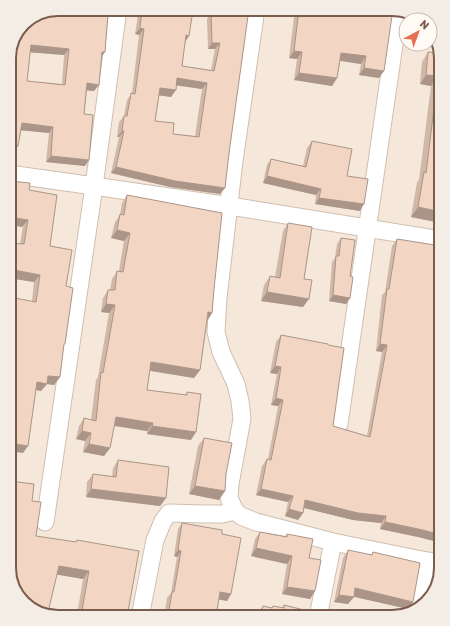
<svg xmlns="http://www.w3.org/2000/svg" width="450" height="626" font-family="Rubik,sans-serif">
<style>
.residential{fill:#f5e8da}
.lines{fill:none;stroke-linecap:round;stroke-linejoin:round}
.street-casing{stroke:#d1beb0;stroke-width:19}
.street{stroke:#fff;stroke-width:17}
.wall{fill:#d1b7a8;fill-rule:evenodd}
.shaded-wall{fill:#aa9588}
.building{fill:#f3d5c3;stroke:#aa9588;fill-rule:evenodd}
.rim{fill:none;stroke:#7a5c4d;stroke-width:2}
</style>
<rect width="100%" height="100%" fill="#fdf6ec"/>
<polygon class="residential" points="58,9 395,9 417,16 421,20 406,20 406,44 430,44 430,29 434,33 441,58 441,568 435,592 417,610 392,617 55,617 16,593 9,568 9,54"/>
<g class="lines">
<g class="street-casing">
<g id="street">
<polyline points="256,9 234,161 218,298 216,332 221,352 236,384 240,401 242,419 230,484 229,498 235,511 241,516 256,522 333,542 427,561 441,563"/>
<polyline points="9,174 94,186 230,206 441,240"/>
<polyline points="339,424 399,10"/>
<polyline points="45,522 94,186 118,9"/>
<polyline points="418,609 427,561"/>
<polyline points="140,617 155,540 163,521 169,513 203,514 222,514 235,511"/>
<polyline points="318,617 333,542"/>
</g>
</g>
<use href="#street" class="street"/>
</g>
<g class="wall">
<path d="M139 9H189L182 66 211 70 215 49H208L207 19 211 13H213L214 9H249L220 194 170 187 111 173 119 137H117L119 122 124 116 127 100 132 93 139 35 135 34ZM177 85 202 89 195 136 173 134 155 121 159 95 171 97Z"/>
<polygon points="295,9 393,9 379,78 359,75 361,64 340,61 337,78 332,86 294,80 297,59 289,58"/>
<polygon points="409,13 417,16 421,20 408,20"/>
<path d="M110 14 108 17 105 52 101 57 94 91 87 90 84 114 85 166 46 162 49 133 21 130 18 146 13 153 9 54ZM30 52 64 55 62 84 27 81Z"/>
<polygon points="428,52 440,53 441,223 411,217 417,182 419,180 431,86 420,84 422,62"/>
<polygon points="312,141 347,176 360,211 315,204 316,195 263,183 267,165 271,159 303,166 307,148"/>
<polygon points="29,190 66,286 63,346 60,377 54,385 47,384 41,391 36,390 23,453 32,301 34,282 9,278 9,243 20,244"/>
<polygon points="127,195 214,289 212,313 207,321 200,370 194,378 150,371 147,390 185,395 187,392 191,440 147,434 147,431 114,426 110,448 104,456 83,452 85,441 76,439 79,426 84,418 91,420 96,380 98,377 109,313 101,312 103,298 108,290 110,290 112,279 117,271 119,271 124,241 111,238 115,222 120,215 122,203"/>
<polygon points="288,223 304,279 303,307 261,301 264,285 270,276 275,277 283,231"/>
<polygon points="341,238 350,276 350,298 346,304 329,301 332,262 335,258 337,244"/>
<polygon points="397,239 441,246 441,427 440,427 418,537 380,529 381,523 353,520 304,508 303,513 298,520 285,516 288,502 256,495 262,466 267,459 268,459 278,406 271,405 277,374 270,373 276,342 281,335 333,426 367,436 382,352 376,351 382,295 385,292 392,246"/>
<polygon points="204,438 226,474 219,500 189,494 198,446"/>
<polygon points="118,460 166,498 160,506 86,497 87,482 93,474 112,477 113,468"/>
<path d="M32 501 36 536 75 542 77 540 127 617H55L33 610ZM57 574 83 579 77 615 49 608Z"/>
<polygon points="182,523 222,534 231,594 227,601 219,599 216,617 164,617 167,598 171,593 177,557 174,556 178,529"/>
<polygon points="260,532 285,536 287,534 309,558 315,591 310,599 282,594 287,564 251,556 255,539"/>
<polygon points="348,550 371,555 373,552 413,602 408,609 354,596 348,604 334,602 343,558"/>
<polygon points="284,605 311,617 257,617 257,614 263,606 271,608 273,606 282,608"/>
</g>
<g class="shaded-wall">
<polygon points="140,28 144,29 139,35 135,34"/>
<polygon points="430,30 434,33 436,38 430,38"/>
<polygon points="186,35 189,36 185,42"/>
<polygon points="212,43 220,43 215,49 208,49"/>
<polygon points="31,45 69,49 64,55 26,52"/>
<polygon points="294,51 302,52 297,59 289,58"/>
<polygon points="102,52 105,52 100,58"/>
<polygon points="341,53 366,56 361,64 336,60"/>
<polygon points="364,68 384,71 379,78 359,75"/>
<polygon points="299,73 337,78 332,86 294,80"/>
<polygon points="426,75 438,76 431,86 420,84"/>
<polygon points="177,78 207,83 202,89 173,85"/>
<polygon points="87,83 99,85 94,91 83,90"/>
<polygon points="160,88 176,90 171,97 156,95"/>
<polygon points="22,123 53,127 49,133 18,130"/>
<polygon points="122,131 124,131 119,137 117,137"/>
<polygon points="9,145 18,146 13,153 9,152"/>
<polygon points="51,156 89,160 85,166 46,162"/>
<polygon points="116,167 225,188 220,194 170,187 111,173"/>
<polygon points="267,176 321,189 316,195 263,183"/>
<polygon points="319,198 364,204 360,211 315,204"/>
<polygon points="418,207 441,212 441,223 411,217"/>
<polygon points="9,217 28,220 22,227 9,225"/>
<polygon points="117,230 130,233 124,241 111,238"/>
<polygon points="9,269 40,275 34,282 9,278"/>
<polygon points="267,292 309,299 303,307 261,301"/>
<polygon points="333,295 350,298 346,304 329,301"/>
<polygon points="106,304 115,305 109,313 101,312"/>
<polygon points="208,312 212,313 207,321"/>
<polygon points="380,344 387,345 382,352 376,351"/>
<polygon points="151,362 200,370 194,378 146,370"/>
<polygon points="275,366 281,367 277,374 270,373"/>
<polygon points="48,376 60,377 54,385 47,384 41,391 32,389 37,382"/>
<polygon points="276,398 283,400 278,406 271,405"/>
<polygon points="116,417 153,423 147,431 110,425"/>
<polygon points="152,426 196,432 191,440 147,434"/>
<polygon points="82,431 91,433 85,441 76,439"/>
<polygon points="9,443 28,446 23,453 9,451"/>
<polygon points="89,444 110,448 104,456 83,452"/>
<polygon points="195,486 225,491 219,500 189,494"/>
<polygon points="91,489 166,498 160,506 86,497"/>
<polygon points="261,489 293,496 288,502 256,495"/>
<polygon points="305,500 386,516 381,523 353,520 300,507"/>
<polygon points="289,509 303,513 298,520 285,516"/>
<polygon points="385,522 423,530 441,535 441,543 418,537 380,529"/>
<polygon points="256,548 292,556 287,564 251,556"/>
<polygon points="178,550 181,551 177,557 174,556"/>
<polygon points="59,566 89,571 83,579 53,574"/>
<polygon points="287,587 315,591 310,599 282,594"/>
<polygon points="355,588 413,602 408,609 350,596"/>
<polygon points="220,592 231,594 227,601 216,599"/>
<polygon points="339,595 354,597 348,604 334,602"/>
<polygon points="112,615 123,617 111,617"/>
</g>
<g class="building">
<path d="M58 9H110V14H108L105 52H102L99 85 87 83 84 114 93 115 89 160 51 156 53 127 22 123 18 146 9 145V54L25 21ZM31 45 69 49 65 85 27 81Z"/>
<path d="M142 9H189L193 10 189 36 186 35 182 66 214 71 220 43H212L211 13H215L216 10H217V9H249L229 153 225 188 175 181 116 167 124 131H122L124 116H127L131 93 135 94 144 29 140 28ZM177 78 207 83 199 137 173 134 174 123 155 121 160 88 176 90Z"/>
<polygon points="299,9 393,9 384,71 364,68 366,56 341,53 337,78 299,73 302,52 294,51"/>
<polygon points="412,14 417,16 421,20 412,20"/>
<polygon points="428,52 440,53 441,58 441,212 418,207 424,172 426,173 438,76 426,75"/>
<polygon points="312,141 352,149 347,176 368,179 364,204 319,198 321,189 267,176 271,159 306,167"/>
<polygon points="9,181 30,183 29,190 57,195 50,246 72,250 66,286 73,288 65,344 64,344 60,377 48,376 47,384 37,382 28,446 9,443 9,297 36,302 40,275 9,269 9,243 24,244 28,220 9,217"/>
<polygon points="127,195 222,213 214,289 212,313 208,312 200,370 151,362 147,390 187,395 187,392 201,394 196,432 152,426 153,423 116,417 110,448 89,444 91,433 82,431 84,418 96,421 101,372 103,373 115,305 106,304 108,290 115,290 117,271 123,272 130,233 117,230 120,214 124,215"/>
<polygon points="288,223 312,227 304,279 312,280 309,299 267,292 270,276 280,278"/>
<polygon points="341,238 355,240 350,276 353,277 350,298 333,295 336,256 339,256"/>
<polygon points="397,239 441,246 441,421 435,455 441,457 441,535 423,530 385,522 386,516 358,513 305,500 303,513 289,509 293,496 261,489 267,459 271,460 283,400 276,398 281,367 275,366 281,335 328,344 328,345 344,348 333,426 370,437 387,345 380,344 387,289 389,289"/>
<polygon points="204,438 232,443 226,474 225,491 195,486"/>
<polygon points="118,460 169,467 166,498 91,489 93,474 116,477"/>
<path d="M9 481 34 484 32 501 41 502 36 536 76 542 77 540 139 551 127 617H123L112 615V617H55L33 610 16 593 9 568ZM59 566 89 571 81 616 49 608Z"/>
<polygon points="182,523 222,530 222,534 241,538 231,594 220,592 216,617 168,617 172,592 174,592 181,551 178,550"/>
<polygon points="260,532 287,537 287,534 313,539 309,558 321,560 315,591 287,587 292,556 256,548"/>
<polygon points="348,550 372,555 373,552 420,563 413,602 355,588 354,597 339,595"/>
<polygon points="284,605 312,612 311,617 260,617 263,606 272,608 273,606 284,608"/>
</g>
<path d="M0 0H450V626H0ZM58 16H392A42 42 0 0 1 434 58V568A42 42 0 0 1 392 610H58A42 42 0 0 1 16 568V58A42 42 0 0 1 58 16Z" fill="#f4ede6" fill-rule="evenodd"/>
<path class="rim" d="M58 16H392A42 42 0 0 1 434 58V568A42 42 0 0 1 392 610H58A42 42 0 0 1 16 568V58A42 42 0 0 1 58 16Z"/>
<g transform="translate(418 32) rotate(41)"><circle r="19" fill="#fffaf3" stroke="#cabbb1"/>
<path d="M0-3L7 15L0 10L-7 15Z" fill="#e76f51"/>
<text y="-6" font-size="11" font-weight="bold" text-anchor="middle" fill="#7a5c4d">N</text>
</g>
</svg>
